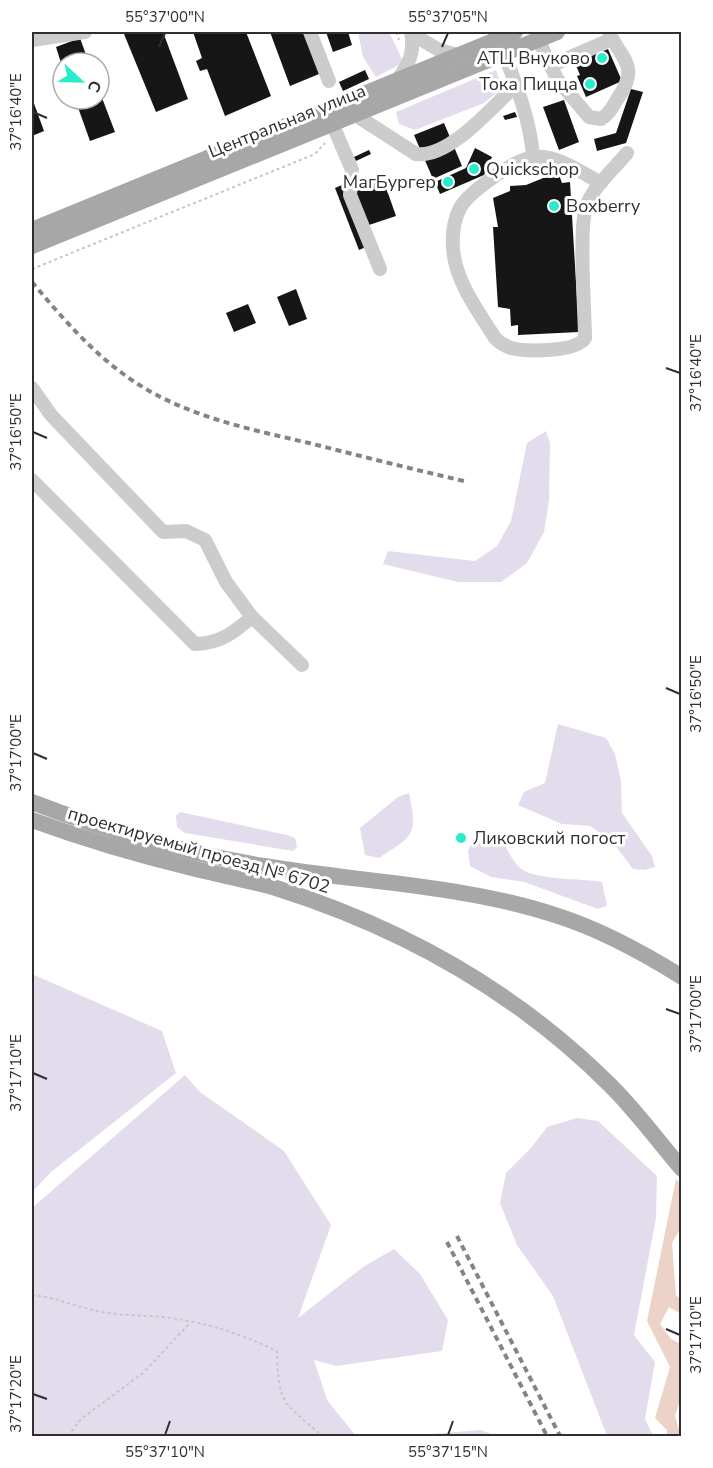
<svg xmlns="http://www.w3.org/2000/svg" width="713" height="1468" font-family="'Nunito Sans',sans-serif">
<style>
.green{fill:#e2dced}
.water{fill:#edd3c7}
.building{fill:#161616}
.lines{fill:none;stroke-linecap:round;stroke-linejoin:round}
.path{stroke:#c6c6c6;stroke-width:2;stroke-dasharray:3 3;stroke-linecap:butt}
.minor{stroke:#ccc;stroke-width:14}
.major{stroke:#a7a7a7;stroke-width:16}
.rail{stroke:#848484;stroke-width:4;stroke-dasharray:6 4.5;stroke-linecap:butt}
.ticks{fill:none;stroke:#2f2f2f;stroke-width:2}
.poi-dot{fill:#2aeccc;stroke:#fff;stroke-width:2}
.labels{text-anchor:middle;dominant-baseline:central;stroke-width:6;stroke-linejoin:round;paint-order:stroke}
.poi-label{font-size:18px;fill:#2f2f2f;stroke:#fff;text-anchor:end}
.street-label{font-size:18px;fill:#2f2f2f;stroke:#fff}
.neatline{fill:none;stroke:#2f2f2f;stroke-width:2}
.ticks-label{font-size:15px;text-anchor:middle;fill:#2f2f2f}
</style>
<rect width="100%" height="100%" fill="#fff"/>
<g class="green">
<polygon points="358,32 389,32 402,59 401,64 376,77 363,57"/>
<polygon points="496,70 500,81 495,94 484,103 415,130 399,124 396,112"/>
<polygon points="546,431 550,443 549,500 544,532 527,563 501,582 458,582 383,564 388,551 475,561 497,546 511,521 527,443"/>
<polygon points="558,724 606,738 615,754 621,781 622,813 652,856 655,867 645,870 633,869 612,841 590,826 562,824 518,805 524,792 545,783"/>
<path d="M409 793C418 836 414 835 379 858L365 855 360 828 398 797Z"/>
<polygon points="180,812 287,835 295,838 297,847 293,851 185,833 177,827 176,816"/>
<path d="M489 835 500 837C506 847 511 858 518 866 531 881 582 878 602 882L607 906 598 909 524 882 491 877 470 866 468 851 475 836Z"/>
<polygon points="32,974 162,1031 176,1073 51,1172 32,1192"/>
<polygon points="185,1075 200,1092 284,1151 331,1225 298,1318 363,1267 394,1249 420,1274 448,1320 442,1351 336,1366 314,1360 327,1400 356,1436 32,1436 32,1208"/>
<polygon points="577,1118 598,1121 657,1176 656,1218 634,1335 655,1362 645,1419 653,1436 607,1436 553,1296 517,1245 500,1203 506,1173 531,1148 547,1127"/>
<polygon points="481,1430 496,1436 408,1436"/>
</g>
<polygon class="water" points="676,1179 682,1186 681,1228 672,1243 676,1295 681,1300 681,1314 669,1307 660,1324 671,1339 681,1344 681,1397 675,1416 681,1436 667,1436 667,1430 655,1418 670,1367 647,1321"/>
<g class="building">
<polygon points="130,32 163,32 188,99 156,112 124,34"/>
<polygon points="193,32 246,32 271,96 225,116 207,69 200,71 196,61 202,58"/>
<polygon points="270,32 304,32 319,74 290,86"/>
<polygon points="326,32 348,32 352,45 333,52"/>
<polygon points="80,38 89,63 61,63 56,47"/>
<polygon points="608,49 622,81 586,97 577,76 580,75 575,63"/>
<polygon points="365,70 369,79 343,91 339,82"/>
<polygon points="631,89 643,92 626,143 597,151 594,139 616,133"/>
<polygon points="99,90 115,132 90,141 75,99 99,99"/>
<polygon points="32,98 44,131 32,136"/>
<polygon points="564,100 579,142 559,150 543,107"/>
<polygon points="515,112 517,117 505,120 503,116"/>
<polygon points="444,123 462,166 433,179 414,135"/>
<polygon points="475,148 492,157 484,175 440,194 435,182 466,168"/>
<polygon points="369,150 371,154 356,161 354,157"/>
<polygon points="558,172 562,183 570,182 579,332 518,335 518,325 511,326 510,309 498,307 493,227 498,227 493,198 510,191 510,186 526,185"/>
<polygon points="382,176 396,216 366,226 352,187"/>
<polygon points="342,185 366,247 359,250 335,188"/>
<polygon points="296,289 307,319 289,326 277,297"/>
<polygon points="248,304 256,323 234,332 226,313"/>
</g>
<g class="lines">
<g class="path">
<polyline points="396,32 399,40"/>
<polyline points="32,269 315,154 325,143"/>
<path d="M32 1295C56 1297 78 1308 103 1312 122 1316 143 1315 163 1317 205 1322 239 1333 277 1351 279 1407 282 1400 322 1436"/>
<polyline points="68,1436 81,1419 143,1373 190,1323"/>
</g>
<g class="minor">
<polyline points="310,32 329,81"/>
<polyline points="412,34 439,50 458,55"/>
<path d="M538 39 557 79 589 117 601 119C609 115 613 106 618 98 640 65 622 61 609 32"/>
<polyline points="32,40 85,32"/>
<path d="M504 53C517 87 530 120 533 156"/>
<polyline points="550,66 612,39"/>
<path d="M397 80C409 65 415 52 411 32"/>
<path d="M354 114 416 154C449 159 493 106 516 85"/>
<polyline points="332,123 352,170 350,195 380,269"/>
<path d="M601 183C582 173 557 154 534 157 515 159 469 192 460 208 454 220 452 234 453 248 455 281 478 311 495 338 500 343 505 346 511 348 527 352 576 352 585 338 585 312 578 224 587 204 595 185 614 169 627 153"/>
<polyline points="32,388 51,415 163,532 186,531 205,540 226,582 252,617 302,665"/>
<path d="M32 480 195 644C221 643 233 633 252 617"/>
</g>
<g class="major">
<polyline points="32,230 515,32"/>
<polyline points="32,246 557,32"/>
<path d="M32 802C107 831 184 853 264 866 358 882 465 885 555 915 600 929 642 952 682 977"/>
<path d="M32 820C84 839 138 855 192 868 219 875 248 880 276 888 403 928 516 991 611 1086 637 1112 658 1141 682 1169"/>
</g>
<g class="rail">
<path d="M32 282C59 314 88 348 122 373 176 414 244 428 309 443 360 456 412 469 464 481"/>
<polyline points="457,1236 560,1436"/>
<polyline points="447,1242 547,1436"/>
</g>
</g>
<path class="ticks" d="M159 47 165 33M442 47 448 33M33 112 47 118M666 368 680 373M33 432 47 438M666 688 680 694M33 753 47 759M666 1009 680 1014M33 1073 47 1079M666 1329 680 1335M33 1394 47 1399M165 1435 170 1421M448 1435 453 1421"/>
<g class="poi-dot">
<circle cx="602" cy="58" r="6"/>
<circle cx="590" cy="84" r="6"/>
<circle cx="474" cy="169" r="6"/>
<circle cx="448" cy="182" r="6"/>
<circle cx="554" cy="206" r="6"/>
<circle cx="461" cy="838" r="6"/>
</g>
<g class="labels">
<g class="poi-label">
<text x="590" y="58">АТЦ Внуково</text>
<text x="578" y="84">Тока Пицца</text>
<text x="486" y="169" text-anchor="start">Quickschop</text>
<text x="436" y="182">МагБургер</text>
<text x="566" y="206" text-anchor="start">Boxberry</text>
<text x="473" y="838" text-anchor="start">Ликовский погост</text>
</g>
<g class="street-label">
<text transform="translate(287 121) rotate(-22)">Центральная улица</text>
<text transform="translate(199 850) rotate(16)">проектируемый проезд № 6702</text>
</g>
</g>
<rect width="713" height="1468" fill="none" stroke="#ffffff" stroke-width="66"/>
<g transform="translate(81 81) rotate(112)"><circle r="28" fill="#ffffff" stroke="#acacac" stroke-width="1.5"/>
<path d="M0-4.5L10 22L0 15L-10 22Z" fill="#2aeccc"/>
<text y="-9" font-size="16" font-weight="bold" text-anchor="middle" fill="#2f2f2f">С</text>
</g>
<rect x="33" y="33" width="647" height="1402" class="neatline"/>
<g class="ticks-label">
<text x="165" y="22">55°37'00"N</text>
<text x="448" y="22">55°37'05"N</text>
<text transform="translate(16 112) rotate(-90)" y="5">37°16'40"E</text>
<text transform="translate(696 373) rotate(-90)" y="5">37°16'40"E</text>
<text transform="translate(16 432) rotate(-90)" y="5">37°16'50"E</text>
<text transform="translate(696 694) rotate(-90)" y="5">37°16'50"E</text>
<text transform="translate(16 753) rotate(-90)" y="5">37°17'00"E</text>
<text transform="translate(696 1014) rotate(-90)" y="5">37°17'00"E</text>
<text transform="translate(16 1073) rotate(-90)" y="5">37°17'10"E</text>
<text transform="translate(696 1335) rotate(-90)" y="5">37°17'10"E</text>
<text transform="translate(16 1394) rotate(-90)" y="5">37°17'20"E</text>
<text x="165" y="1457">55°37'10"N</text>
<text x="448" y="1457">55°37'15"N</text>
</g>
</svg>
